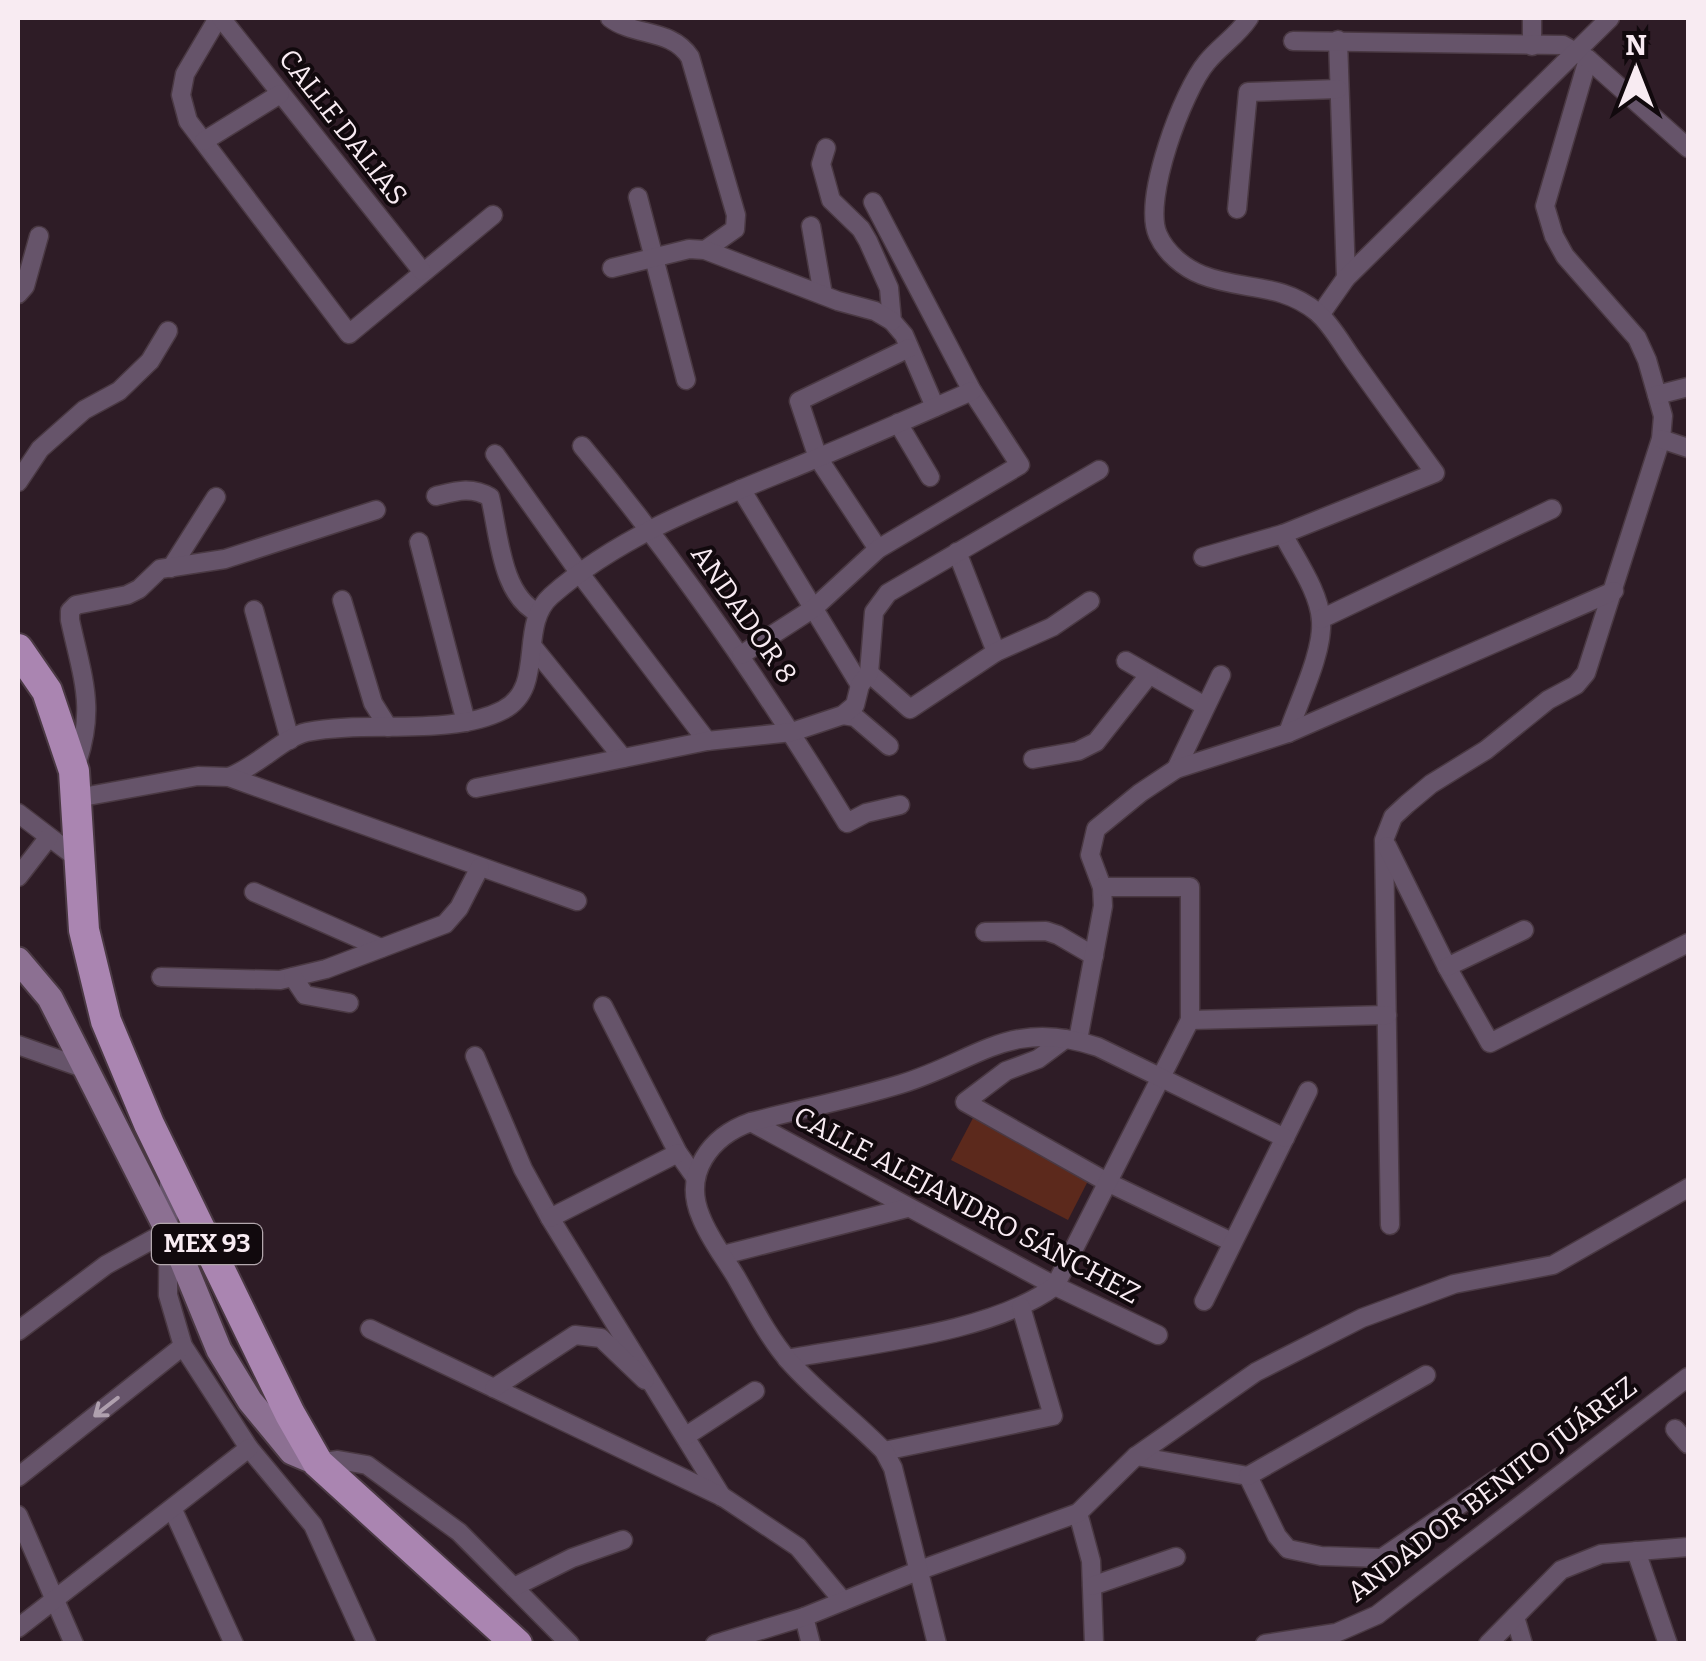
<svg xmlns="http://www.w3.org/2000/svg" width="1706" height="1661" font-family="Bitter,serif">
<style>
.green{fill:#5c291c}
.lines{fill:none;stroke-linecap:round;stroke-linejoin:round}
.street-casing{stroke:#4a3943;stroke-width:21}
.secondary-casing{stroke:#4a3943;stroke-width:29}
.primary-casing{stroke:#4a3943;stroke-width:34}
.street{stroke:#66546a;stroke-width:18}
.secondary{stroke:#8c7092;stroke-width:25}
.primary{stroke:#aa85b1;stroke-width:30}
.oneway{stroke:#afa0ae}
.labels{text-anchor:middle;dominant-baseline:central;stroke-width:8;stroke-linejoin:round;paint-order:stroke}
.shield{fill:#11090d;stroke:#b3a7ad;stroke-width:2.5}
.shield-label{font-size:25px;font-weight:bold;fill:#f8ebf2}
.street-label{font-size:28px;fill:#f8ebf2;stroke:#11090d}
</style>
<rect width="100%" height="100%" fill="#2e1c26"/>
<polygon class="green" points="973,1118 1090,1177 1068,1220 951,1160"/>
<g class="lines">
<g class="street-casing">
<g id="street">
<polyline points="218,18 185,74 181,95 188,121 349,334 493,215"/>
<polyline points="221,18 422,271"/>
<path d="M610 18C635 37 671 28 690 57L736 215 735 229 705 250"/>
<polyline points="1532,18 1532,46"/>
<polyline points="1338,40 1346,278"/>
<polyline points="1293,41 1563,45 1588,59 1545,206 1554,236 1565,256 1637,338 1647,360 1663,416 1661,439 1586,673 1576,685 1548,700 1486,750 1431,784 1407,804 1393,817 1384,840 1390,1225"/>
<polyline points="1588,59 1688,148"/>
<polyline points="204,141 280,94"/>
<polyline points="826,148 821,164 831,200 861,229 868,241 889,288 892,321 904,335 935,407"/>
<polyline points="638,197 686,380"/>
<polyline points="1237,209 1248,92 1338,89"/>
<polyline points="811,226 823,295"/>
<polyline points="612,268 689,249 705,250 838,301 875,311 892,321"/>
<polyline points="18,294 25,286 39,236"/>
<polyline points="1320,315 1346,278 1610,18"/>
<polyline points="1657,395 1688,387"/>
<polyline points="898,423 930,477"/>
<polyline points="1661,439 1688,448"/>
<path d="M582 446C681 565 767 691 847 823L866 813 900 805"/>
<polyline points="495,454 581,575 707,741"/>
<polyline points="18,482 40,449 84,410 119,391 150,361 168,331"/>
<polyline points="741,489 860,685"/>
<path d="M436 496C456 491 471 486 490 497 499 534 501 595 538 613"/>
<path d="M1283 534C1296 560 1319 591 1321 620 1324 651 1298 703 1288 733"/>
<polyline points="419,542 466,722"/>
<polyline points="878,549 818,458 799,401 909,348"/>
<polyline points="957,552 996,652"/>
<path d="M1203 557 1283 534 1435 473C1408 436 1381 399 1354 361 1343 346 1332 325 1317 312 1280 282 1242 291 1202 275 1184 268 1166 253 1158 235 1142 200 1183 90 1207 62 1220 46 1237 36 1249 18"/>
<polyline points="171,568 216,497"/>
<polyline points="342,600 373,703 388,727"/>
<polyline points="254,610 290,740"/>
<polyline points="1321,619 1552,509"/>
<polyline points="533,647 623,758"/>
<polyline points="741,655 814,608 878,549 1020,465 972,391 873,202"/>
<polyline points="1126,661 1205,706"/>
<polyline points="869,673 910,709 996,652 1052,627 1090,601"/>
<polyline points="843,715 855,717 889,746"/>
<polyline points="1033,759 1078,751 1096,742 1149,675"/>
<polyline points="1176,769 1221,675"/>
<path d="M74 771C97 710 83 680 70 620V611L76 605 127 595 139 589 160 569 225 559 376 510"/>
<path d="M229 777C258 766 284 737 307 732 366 720 451 737 503 710 547 687 517 626 551 596 621 534 712 501 798 466 857 442 915 416 972 391"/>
<polyline points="476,788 707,741 792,732 843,715 855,705 860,685 869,673 874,612 888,593 1099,470"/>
<polyline points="77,798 198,776 229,777 577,901"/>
<polyline points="18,813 77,858"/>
<polyline points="1387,846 1447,967 1490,1043 1688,943"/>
<polyline points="18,877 49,837"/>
<polyline points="254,892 381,948"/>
<polyline points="985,932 1046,931 1058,935 1094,956"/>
<polyline points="1447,967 1524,930"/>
<polyline points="161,977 280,980 326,969 445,924 459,908 480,867"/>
<polyline points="293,977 305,995 349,1003"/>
<polyline points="603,1006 678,1153 695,1177"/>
<polyline points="1190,1020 1387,1015"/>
<polyline points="1065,1039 1038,1059 1006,1071 965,1102 1107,1182 1232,1242"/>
<polyline points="1078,1040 1103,906 1102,887 1090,855 1096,829 1140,793 1176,769 1288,733 1614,591"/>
<polyline points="18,1045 86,1069"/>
<polyline points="475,1056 523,1169 550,1218 722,1497"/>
<polyline points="751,1122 1055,1286 1158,1335"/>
<polyline points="169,1176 168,1295 183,1346 249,1448 313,1525 367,1644"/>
<polyline points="550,1218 678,1153"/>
<polyline points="723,1255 907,1208"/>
<polyline points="1204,1301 1308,1091"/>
<polyline points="370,1329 723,1497 798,1547 843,1601"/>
<polyline points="18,1331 106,1265 168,1231"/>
<path d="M787 1359C866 1344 992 1333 1055 1286L1190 1020V887H1102"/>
<polyline points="494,1388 575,1335 601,1338 645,1380"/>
<polyline points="1675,1429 1688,1444"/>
<polyline points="686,1436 755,1391"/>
<polyline points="884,1451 1053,1416 1021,1307"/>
<polyline points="1136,1456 1248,1476 1277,1536 1288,1549 1321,1556 1382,1558 1500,1477"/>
<polyline points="318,1463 338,1460 367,1465 459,1532 570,1644"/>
<polyline points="1248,1476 1426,1375"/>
<polyline points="18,1477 183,1346"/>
<polyline points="173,1510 234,1644"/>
<polyline points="1078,1513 1091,1561 1094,1644"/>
<polyline points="18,1515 74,1644"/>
<polyline points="1636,1551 1668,1644"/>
<polyline points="1092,1586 1176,1557"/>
<polyline points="514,1587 572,1558 623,1540"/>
<polyline points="804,1617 811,1644"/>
<polyline points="1515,1617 1523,1644"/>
<polyline points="18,1628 249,1448"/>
<polyline points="715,1644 804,1617 920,1570 1078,1513 1136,1456 1256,1372 1362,1318 1454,1284 1553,1265 1688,1188"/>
<path d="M937 1644 893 1468 884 1451C854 1420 818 1394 789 1361 768 1337 752 1305 736 1277 724 1257 709 1238 701 1217 682 1173 711 1136 751 1122 801 1109 852 1099 901 1084 977 1061 1010 1017 1098 1047L1285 1138"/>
<polyline points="1265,1644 1336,1633 1377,1615 1688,1377"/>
<polyline points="1488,1644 1561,1570 1601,1554 1688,1547"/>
</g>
</g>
<g class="secondary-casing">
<polyline id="secondary" points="18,960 50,998 180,1255 219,1350 250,1401 292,1452 318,1463"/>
</g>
<g class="primary-casing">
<polyline id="primary" points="18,649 47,691 74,771 84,930 106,1021 149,1124 290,1414 318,1463 517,1644"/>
</g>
<use href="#street" class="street"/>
<use href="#secondary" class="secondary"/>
<use href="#primary" class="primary"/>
</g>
<defs><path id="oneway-shaft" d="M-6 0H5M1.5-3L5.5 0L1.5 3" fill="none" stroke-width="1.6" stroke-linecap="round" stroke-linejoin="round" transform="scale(2.5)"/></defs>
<use class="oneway" href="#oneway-shaft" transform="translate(106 1407) rotate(142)"/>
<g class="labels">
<rect class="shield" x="152" y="1224" width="110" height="40" rx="8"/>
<g class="shield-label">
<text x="207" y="1244">MEX 93</text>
</g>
<g class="street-label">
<text transform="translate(343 127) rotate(52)">CALLE DALIAS</text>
<text transform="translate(744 614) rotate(55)">ANDADOR 8</text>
<text transform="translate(967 1205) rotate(28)">CALLE ALEJANDRO SÁNCHEZ</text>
<text transform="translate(1492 1489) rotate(-37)">ANDADOR BENITO JUÁREZ</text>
</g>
</g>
<rect width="1706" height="1661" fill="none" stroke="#f8ebf2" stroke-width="40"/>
<g transform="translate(1636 70)" stroke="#11090d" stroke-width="8" paint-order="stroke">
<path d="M0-8L18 38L0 25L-18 38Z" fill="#f8ebf2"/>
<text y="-15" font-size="28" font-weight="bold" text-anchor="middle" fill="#f8ebf2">N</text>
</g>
</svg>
